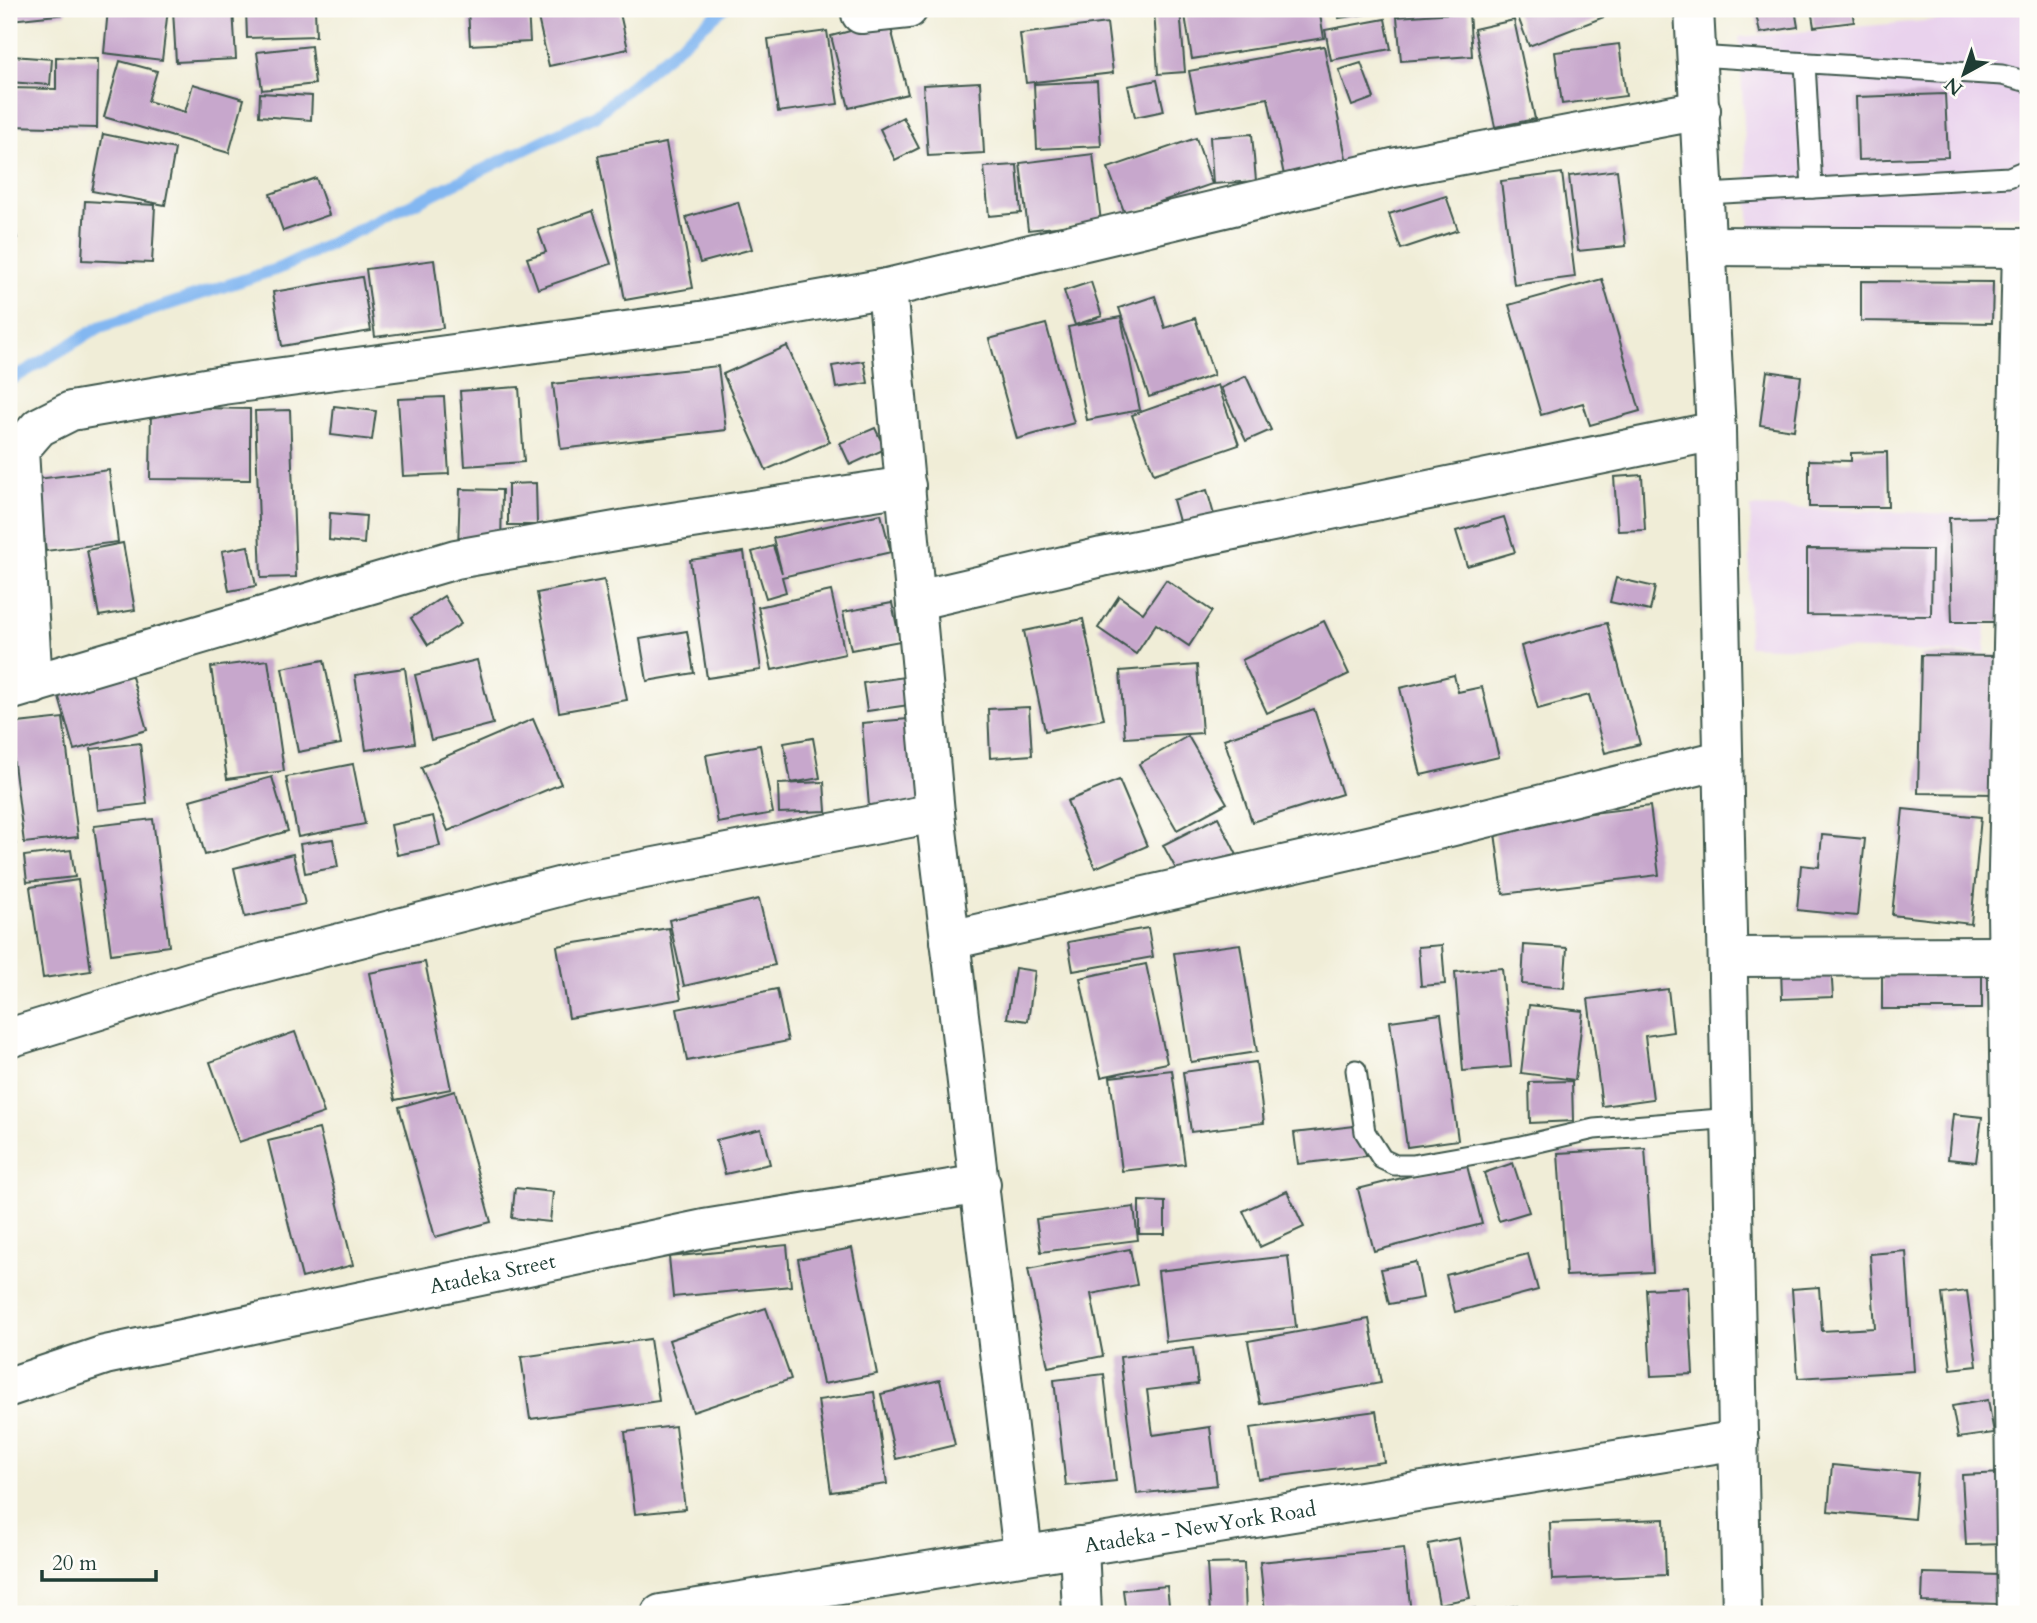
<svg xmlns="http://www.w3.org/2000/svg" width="2037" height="1623" font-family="Cardo,serif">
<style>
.built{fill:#e9d2ed}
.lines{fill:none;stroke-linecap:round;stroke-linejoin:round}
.stream{stroke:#83b7f1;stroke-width:12}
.building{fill:#c7a7cc}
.service-casing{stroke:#3e574c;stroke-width:23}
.minor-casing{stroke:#3e574c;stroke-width:42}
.secondary-casing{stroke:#3e574c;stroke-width:42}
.service{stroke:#fff;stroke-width:19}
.minor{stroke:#fff;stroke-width:38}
.secondary{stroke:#fff;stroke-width:38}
.labels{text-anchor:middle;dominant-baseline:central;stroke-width:5;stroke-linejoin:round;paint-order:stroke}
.street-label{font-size:21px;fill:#1f3d34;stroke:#fdfcf7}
</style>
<rect width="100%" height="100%" fill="#fdfcf7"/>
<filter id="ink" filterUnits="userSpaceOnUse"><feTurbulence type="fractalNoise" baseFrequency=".0143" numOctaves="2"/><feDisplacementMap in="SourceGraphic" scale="14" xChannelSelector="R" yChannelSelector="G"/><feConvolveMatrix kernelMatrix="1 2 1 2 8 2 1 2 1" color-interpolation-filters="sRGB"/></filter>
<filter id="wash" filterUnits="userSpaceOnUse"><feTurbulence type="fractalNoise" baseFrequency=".00686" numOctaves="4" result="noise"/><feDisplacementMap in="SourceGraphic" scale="28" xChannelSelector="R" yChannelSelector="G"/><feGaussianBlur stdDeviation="1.57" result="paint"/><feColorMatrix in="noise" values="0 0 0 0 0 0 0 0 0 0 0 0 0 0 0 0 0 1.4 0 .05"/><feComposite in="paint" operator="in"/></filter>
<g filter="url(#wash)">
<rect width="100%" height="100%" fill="#f0edd7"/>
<g class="built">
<polygon points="2028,12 2028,215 1750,232 1739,37"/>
<polygon points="1751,507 1989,515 1985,654 1748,646"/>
</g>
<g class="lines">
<polyline class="stream" points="9,381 100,327 280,268 596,115 723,9"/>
</g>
<g id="blocks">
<g class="building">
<polygon points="9,9 66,9 66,14 11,20"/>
<polygon points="108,9 168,9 162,60 104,53"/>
<polygon points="233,9 236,59 176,62 173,10"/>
<polygon points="246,9 315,9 316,36 247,38"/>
<polygon points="468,9 528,9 530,42 470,45"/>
<polygon points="536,9 619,9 628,49 549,66"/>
<polygon points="1154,9 1180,9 1185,72 1158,74"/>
<polygon points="1184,9 1319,9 1324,38 1192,59"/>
<polygon points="1338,9 1394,9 1394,10 1339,18"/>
<polygon points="1515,9 1601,9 1604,17 1529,46"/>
<polygon points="1755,9 1795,9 1798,27 1760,33"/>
<polygon points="1811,9 1852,9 1854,22 1814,27"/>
<polygon points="1469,12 1472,56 1401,61 1397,17"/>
<polygon points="1385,19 1391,49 1331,60 1325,30"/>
<polygon points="1514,20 1535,119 1495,127 1474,29"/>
<polygon points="889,21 908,94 849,108 831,36"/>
<polygon points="1107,23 1113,73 1026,83 1020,34"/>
<polygon points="827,31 838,104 778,112 768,39"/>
<polygon points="1619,44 1626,96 1562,104 1555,52"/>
<polygon points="311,46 315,84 262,90 257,52"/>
<polygon points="1324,46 1348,168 1285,180 1268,98 1197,111 1189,71"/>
<polygon points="12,56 52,59 50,85 9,82"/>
<polygon points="56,57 98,59 97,128 9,126 9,88 56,89"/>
<polygon points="120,61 157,71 148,101 185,112 193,84 244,99 229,153 104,117"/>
<polygon points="1361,63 1374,98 1352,106 1339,70"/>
<polygon points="1157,80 1164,111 1135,117 1128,86"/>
<polygon points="1097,81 1101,146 1037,149 1034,84"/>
<polygon points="980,82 984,153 928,156 923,85"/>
<polygon points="260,93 312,96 311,120 259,116"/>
<polygon points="1945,94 1948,157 1858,160 1856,97"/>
<polygon points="903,117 919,148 895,160 880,129"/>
<polygon points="103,134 175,149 165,205 92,191"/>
<polygon points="1252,134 1256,181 1213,184 1210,137"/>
<polygon points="1196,138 1212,184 1125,214 1108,168"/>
<polygon points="666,143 693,288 625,300 598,156"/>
<polygon points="1093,154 1101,222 1028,230 1020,163"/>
<polygon points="1017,165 1021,213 989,216 984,167"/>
<polygon points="1617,170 1626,246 1578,251 1569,176"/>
<polygon points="1562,173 1575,277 1514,285 1501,181"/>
<polygon points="316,178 329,215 283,231 270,194"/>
<polygon points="1446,196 1458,230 1401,249 1389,214"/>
<polygon points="85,201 155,205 152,263 82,260"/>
<polygon points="738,202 752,249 700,263 686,217"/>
<polygon points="593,211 611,264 538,289 527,258 546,252 538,230"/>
<polygon points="9,217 17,238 9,241"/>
<polygon points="434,260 443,328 375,337 366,269"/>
<polygon points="362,277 371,331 282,346 273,292"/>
<polygon points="1602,279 1640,411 1590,425 1583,403 1541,415 1509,305"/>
<polygon points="1861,281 1993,282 1992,323 1861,321"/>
<polygon points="1091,282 1102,316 1075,325 1064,291"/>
<polygon points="1155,296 1165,328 1195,318 1214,375 1149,397 1119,308"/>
<polygon points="1121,317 1140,410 1087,420 1068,327"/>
<polygon points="1046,324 1074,423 1017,439 989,339"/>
<polygon points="787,346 830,442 766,470 723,374"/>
<polygon points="864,361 868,383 836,388 832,366"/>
<polygon points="718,366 726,430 561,449 553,384"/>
<polygon points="1767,371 1801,376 1794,430 1760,425"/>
<polygon points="1246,376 1271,430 1246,441 1221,388"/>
<polygon points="1218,385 1239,445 1154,474 1132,415"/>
<polygon points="519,387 524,462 465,466 460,391"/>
<polygon points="444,397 449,474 403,476 398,399"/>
<polygon points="334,406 376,411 372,440 331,435"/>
<polygon points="151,407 250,409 250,480 150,479"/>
<polygon points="290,410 296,577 261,578 255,411"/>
<polygon points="875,428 885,449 850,465 840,443"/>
<polygon points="1887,452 1888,507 1809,507 1809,460 1851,461 1851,453"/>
<polygon points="109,470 118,542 46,551 37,479"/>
<polygon points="1642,475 1645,530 1618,531 1614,477"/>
<polygon points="536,483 537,525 508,525 508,484"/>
<polygon points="460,489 502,490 501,549 458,548"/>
<polygon points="1207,490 1216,522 1182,532 1173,500"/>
<polygon points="330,513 366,516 364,544 329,540"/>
<polygon points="881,514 891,552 782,577 786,592 766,598 752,552 773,546 782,573 773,538"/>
<polygon points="1504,517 1515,552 1467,566 1456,531"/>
<polygon points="1998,517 2001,622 1952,622 1949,518"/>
<polygon points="123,543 135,610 99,616 87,550"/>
<polygon points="248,546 256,586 229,591 222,551"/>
<polygon points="1807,549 1932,550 1931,616 1807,615"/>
<polygon points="744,552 761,670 707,678 690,560"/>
<polygon points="1616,578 1655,587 1650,611 1610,602"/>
<polygon points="604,580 627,700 559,712 537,593"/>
<polygon points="1166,580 1212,611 1189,646 1156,624 1136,654 1098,628 1119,596 1143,613"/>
<polygon points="831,591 845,654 772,670 758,607"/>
<polygon points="444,596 461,624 428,645 411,618"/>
<polygon points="892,603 900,641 851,650 843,612"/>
<polygon points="1083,619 1104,719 1045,731 1024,631"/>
<polygon points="1324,621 1349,674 1267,713 1242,660"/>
<polygon points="1607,623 1640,744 1605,753 1589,695 1538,709 1521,646"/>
<polygon points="687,631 694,673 647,681 640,639"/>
<polygon points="1921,655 1997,656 1995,794 1918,793"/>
<polygon points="268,660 284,771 227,779 211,667"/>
<polygon points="324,660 341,744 298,752 282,668"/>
<polygon points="477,660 493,724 431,740 415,675"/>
<polygon points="1197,665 1202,733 1125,738 1120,671"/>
<polygon points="405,668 415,743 366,750 355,675"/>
<polygon points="131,673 147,730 74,750 58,694"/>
<polygon points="926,674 930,702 867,711 863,683"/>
<polygon points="1454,675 1458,692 1482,687 1499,757 1421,775 1400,688"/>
<polygon points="1029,707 1032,755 990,758 988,709"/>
<polygon points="1314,709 1342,794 1252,822 1224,739"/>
<polygon points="63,718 78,837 24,843 9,724"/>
<polygon points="920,718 927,802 869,806 862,723"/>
<polygon points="533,719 561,784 448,831 421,767"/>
<polygon points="1188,736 1227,803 1177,830 1139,764"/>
<polygon points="813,738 820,778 791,783 784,743"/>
<polygon points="140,743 147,804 98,810 91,749"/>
<polygon points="760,745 773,813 718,823 706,755"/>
<polygon points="353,764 365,824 298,837 286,777"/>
<polygon points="272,777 288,831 205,855 190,800"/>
<polygon points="1119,780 1147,846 1095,868 1067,801"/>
<polygon points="824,782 826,811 779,813 778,784"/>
<polygon points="9,803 16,848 9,849"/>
<polygon points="1650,806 1659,875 1503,894 1494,825"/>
<polygon points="1903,809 1981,817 1971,924 1892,915"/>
<polygon points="433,816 440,846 397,855 391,825"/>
<polygon points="1218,817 1238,857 1184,884 1163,845"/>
<polygon points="153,819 169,946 111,954 94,826"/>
<polygon points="1822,835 1865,839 1857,916 1797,910 1801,865 1819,867"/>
<polygon points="333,839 338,867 305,873 300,844"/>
<polygon points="71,850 75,877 27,882 24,856"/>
<polygon points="293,854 305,904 245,917 234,868"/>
<polygon points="78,880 91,971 43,978 30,887"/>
<polygon points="759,899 775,965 684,986 669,920"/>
<polygon points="669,928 681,999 569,1018 557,946"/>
<polygon points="1148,928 1153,957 1073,971 1068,942"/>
<polygon points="1240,944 1257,1052 1191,1062 1174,953"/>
<polygon points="1442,945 1445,984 1421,986 1418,947"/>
<polygon points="1524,945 1567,948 1564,988 1522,984"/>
<polygon points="425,962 451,1089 395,1100 369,973"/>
<polygon points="1146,964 1167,1063 1101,1077 1080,978"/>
<polygon points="1831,966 1833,997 1782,999 1781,968"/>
<polygon points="1015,968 1035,971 1028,1021 1007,1018"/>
<polygon points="1502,968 1511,1067 1463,1071 1455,972"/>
<polygon points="1882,971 1982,972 1982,1009 1882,1009"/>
<polygon points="777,989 788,1041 687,1061 677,1009"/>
<polygon points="1668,989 1673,1032 1645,1036 1653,1099 1602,1106 1588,999"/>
<polygon points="1529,1005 1583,1011 1575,1080 1521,1073"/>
<polygon points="1441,1014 1458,1140 1407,1147 1390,1021"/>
<polygon points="295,1032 324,1113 239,1142 210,1062"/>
<polygon points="1256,1062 1264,1123 1191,1132 1183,1072"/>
<polygon points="1172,1070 1185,1164 1122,1171 1110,1077"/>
<polygon points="1572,1081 1573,1121 1530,1123 1529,1082"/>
<polygon points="455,1091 491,1222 435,1237 399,1107"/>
<polygon points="1953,1114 1982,1117 1976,1162 1948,1159"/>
<polygon points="1363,1125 1366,1156 1298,1164 1294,1133"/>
<polygon points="319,1129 353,1265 302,1278 268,1141"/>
<polygon points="761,1129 770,1164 725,1174 716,1140"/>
<polygon points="1645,1148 1653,1272 1566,1276 1558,1153"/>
<polygon points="1466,1162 1482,1224 1374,1251 1358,1189"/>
<polygon points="1513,1163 1529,1212 1499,1221 1484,1173"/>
<polygon points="515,1188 553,1192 550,1222 512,1218"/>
<polygon points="1287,1191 1304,1227 1260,1247 1243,1211"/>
<polygon points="1139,1201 1165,1202 1165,1234 1139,1234"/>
<polygon points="1134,1207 1138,1240 1041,1252 1036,1219"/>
<polygon points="787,1245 791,1286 673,1297 669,1257"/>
<polygon points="852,1248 877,1374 823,1384 798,1259"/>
<polygon points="1130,1249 1137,1285 1091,1294 1103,1356 1048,1367 1028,1269"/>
<polygon points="1906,1251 1914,1371 1798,1378 1792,1289 1819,1287 1822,1331 1875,1328 1870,1254"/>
<polygon points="1528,1254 1538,1290 1455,1312 1446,1275"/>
<polygon points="1288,1256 1296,1327 1166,1342 1158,1271"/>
<polygon points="1416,1262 1423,1298 1389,1304 1381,1269"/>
<polygon points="1688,1287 1693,1374 1651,1376 1646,1289"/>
<polygon points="1967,1291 1977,1366 1951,1369 1942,1294"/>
<polygon points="766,1308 791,1379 693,1412 669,1340"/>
<polygon points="1369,1319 1381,1383 1260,1404 1248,1341"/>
<polygon points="650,1339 659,1401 530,1419 521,1357"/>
<polygon points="1193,1348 1198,1384 1147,1390 1153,1435 1210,1427 1217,1485 1137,1494 1120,1357"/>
<polygon points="1104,1374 1116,1481 1066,1486 1054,1380"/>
<polygon points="940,1380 955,1445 896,1459 881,1394"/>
<polygon points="874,1392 887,1484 831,1492 818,1400"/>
<polygon points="1988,1400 1994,1433 1958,1438 1952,1406"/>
<polygon points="1376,1411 1384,1462 1258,1479 1250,1428"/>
<polygon points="675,1426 685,1509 635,1514 625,1432"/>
<polygon points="1832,1465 1918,1473 1914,1519 1828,1511"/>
<polygon points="2003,1473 2007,1544 1966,1545 1962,1475"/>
<polygon points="1664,1519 1666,1575 1552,1580 1550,1523"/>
<polygon points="1459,1538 1470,1598 1439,1604 1428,1544"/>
<polygon points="1404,1548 1411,1614 1316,1614 1316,1608 1265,1612 1260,1562"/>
<polygon points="1244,1563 1246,1614 1210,1614 1207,1564"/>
<polygon points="1923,1573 2001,1575 2001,1604 1922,1602"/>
<polygon points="1167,1586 1170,1614 1126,1614 1123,1590"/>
<polygon points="1517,1605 1520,1614 1485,1614 1485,1613"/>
<polygon points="1475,1608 1477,1614 1457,1614"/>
<polygon points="1887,1611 1887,1614 1869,1614 1869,1612"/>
</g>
</g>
</g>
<g filter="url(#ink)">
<use href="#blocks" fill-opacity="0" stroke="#3e574c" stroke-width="2"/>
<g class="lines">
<g class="service-casing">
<g id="service">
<polyline points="1697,56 2002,75 2028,82"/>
<polyline points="1805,63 1812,188"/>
<polyline points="1706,194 2009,177 2028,169"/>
<polyline points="1356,1070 1365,1132 1382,1159 1395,1165 1413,1165 1521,1146 1594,1129 1733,1118"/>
</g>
</g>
<g class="minor-casing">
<g id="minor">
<polyline points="861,14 908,9"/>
<polyline points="1709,246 2028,248"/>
<polyline points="918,600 1102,557 1716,431"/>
<polyline points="33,685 19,450 39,427 71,411 223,385 707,320 887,288"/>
<polyline points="9,691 456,559 627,529 906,486"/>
<polyline points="950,940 1429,832 1721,760"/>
<polyline points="1729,957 2007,956"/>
<polyline points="9,1038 196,980 582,881 935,813"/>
<path id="s1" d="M9 1387 105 1355 704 1229 981 1184"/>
<polyline points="1079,1546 1082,1614"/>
<polyline points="1023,1554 935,813 887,288 1393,168 1701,110"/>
<path id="s2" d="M661 1614 1739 1440"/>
<polyline points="2017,1614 2007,912 2022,248"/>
</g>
</g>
<g class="secondary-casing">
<polyline id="secondary" points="1694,9 1716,431 1742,1614"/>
</g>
<use href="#service" class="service"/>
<use href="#minor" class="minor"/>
<use href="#secondary" class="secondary"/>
</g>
</g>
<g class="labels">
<g class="street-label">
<text stroke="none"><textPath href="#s1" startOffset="497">Atadeka Street</textPath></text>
<text stroke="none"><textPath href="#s2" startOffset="546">Atadeka - NewYork Road</textPath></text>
</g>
</g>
<rect width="2037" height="1623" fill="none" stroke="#fdfcf7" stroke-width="35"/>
<g transform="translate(1964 74) rotate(220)" stroke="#fdfcf7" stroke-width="5" paint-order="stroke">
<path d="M0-5L12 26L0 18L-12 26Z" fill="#1f3d34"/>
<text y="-10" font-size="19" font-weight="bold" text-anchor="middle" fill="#1f3d34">N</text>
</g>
<path d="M42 1570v10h114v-10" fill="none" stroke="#1f3d34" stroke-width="3.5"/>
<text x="52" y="1570" font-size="21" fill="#1f3d34" stroke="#fdfcf7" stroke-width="5" paint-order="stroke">20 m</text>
</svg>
